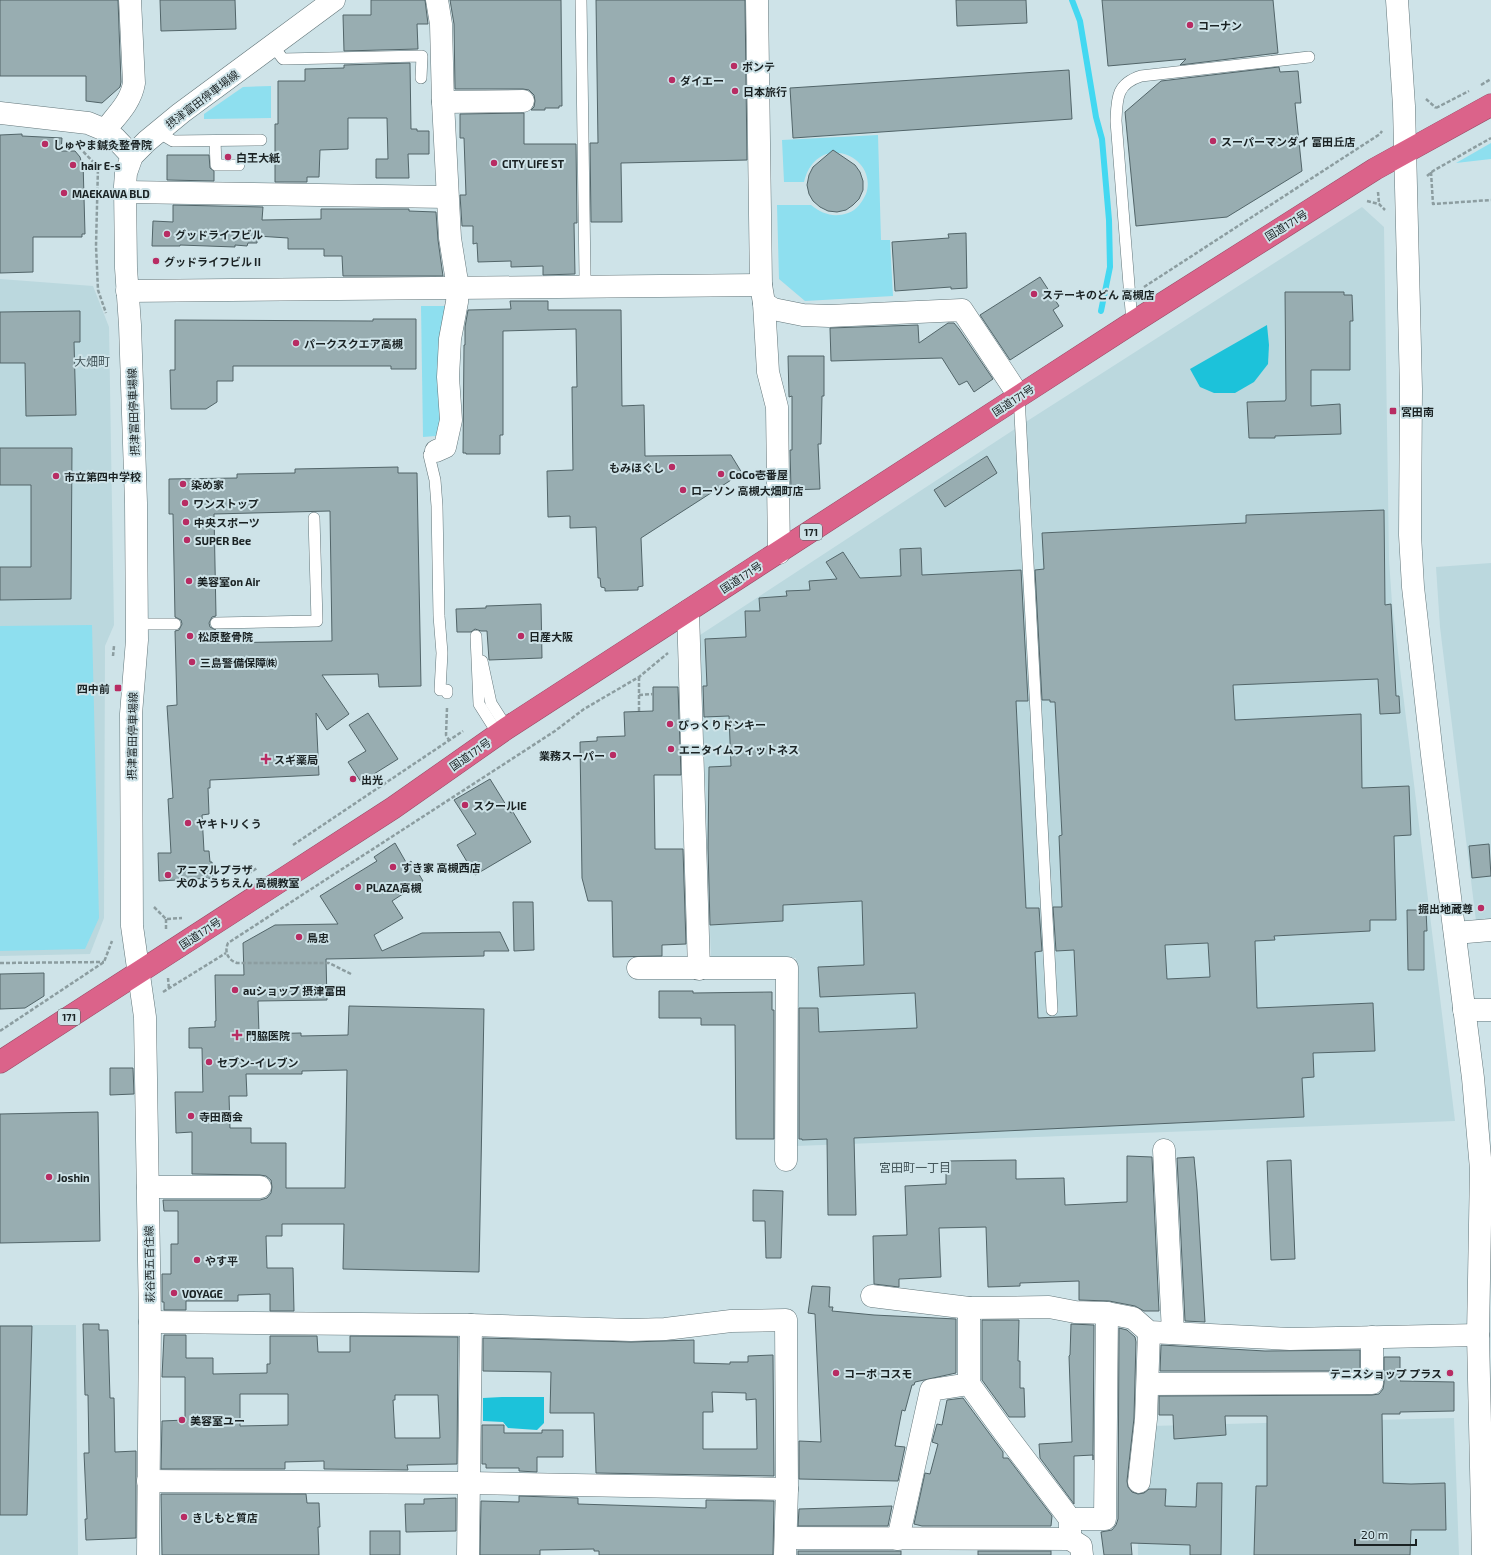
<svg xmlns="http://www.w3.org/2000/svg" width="1491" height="1555" font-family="'Exo 2','Noto Sans JP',sans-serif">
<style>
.built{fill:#bbd8de}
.green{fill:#8edfef}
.forest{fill:#1cc2da}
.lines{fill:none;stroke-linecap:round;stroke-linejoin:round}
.stream{stroke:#43d8f1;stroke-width:6}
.building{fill:#98adb1;stroke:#526569;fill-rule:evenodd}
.lane-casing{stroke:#63767a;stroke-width:12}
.street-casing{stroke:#63767a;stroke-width:23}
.secondary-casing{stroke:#63767a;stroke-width:23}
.highway-casing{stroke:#974c66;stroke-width:23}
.path{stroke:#8c9da0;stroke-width:2.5;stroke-dasharray:4 2;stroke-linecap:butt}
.lane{stroke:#fff;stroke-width:11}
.street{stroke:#fff;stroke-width:22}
.secondary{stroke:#fff;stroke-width:22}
.highway{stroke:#db638a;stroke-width:22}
.poi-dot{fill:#b82c63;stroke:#cee3e8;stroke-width:1.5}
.labels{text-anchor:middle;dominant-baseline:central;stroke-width:4;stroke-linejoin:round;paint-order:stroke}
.shield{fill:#cee3e8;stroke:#505c5e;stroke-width:1}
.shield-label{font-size:10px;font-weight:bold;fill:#1a2223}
.poi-label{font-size:11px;font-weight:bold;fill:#1a2223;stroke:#cee3e8;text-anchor:start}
.street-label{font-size:11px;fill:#1a2223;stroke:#cee3e8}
.neighbourhood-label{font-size:12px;fill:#435559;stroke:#cee3e8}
</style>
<rect width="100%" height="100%" fill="#cee3e8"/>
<g class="built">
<polygon points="1362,207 1384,227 1389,560 1392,603 1455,1121 796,1146 796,958 711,958 700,635 1021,425"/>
<polygon points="0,279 93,286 109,327 114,625 105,646 104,918 90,954 0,956"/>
<polygon points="1491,563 1491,920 1476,921 1440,627 1436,567"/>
<polygon points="0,1325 76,1325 78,1555 0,1555"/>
<polygon points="1454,1418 1459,1555 1138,1555 1137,1485 1151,1426"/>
</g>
<g class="green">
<polygon points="271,86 271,118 204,119 204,114 243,87"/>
<path d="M878 135 881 240H890L893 296 805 301 779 279 777 205H811C822 214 834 218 848 213 857 210 862 202 866 194 879 156 817 130 804 182H784L782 140Z"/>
<polygon points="1491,143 1491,159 1456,163"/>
<polygon points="421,306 446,306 442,421 436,436 423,437"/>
<polygon points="92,625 99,918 85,949 0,951 0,626"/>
</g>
<g class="forest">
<polygon points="1267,325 1269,345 1268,364 1254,382 1235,393 1214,393 1200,387 1190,369"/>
<polygon points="502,1397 544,1397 544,1423 537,1430 508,1428 503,1422 483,1421 483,1398"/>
</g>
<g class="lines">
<polyline class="stream" points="1072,0 1080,21 1096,117 1102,139 1109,220 1110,267 1101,311"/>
</g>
<g class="building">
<polygon points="0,0 118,0 121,82 120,87 102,103 86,101 86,76 0,76"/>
<polygon points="160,0 235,0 236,29 161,31"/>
<polygon points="371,0 425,0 428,24 417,24 418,49 344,51 343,15 371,15"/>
<polygon points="450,0 561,0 562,106 559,106 559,108 545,108 545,110 531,110 534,107 535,101 534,95 529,90 523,89 455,89 454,24"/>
<polygon points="596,0 745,0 747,160 621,163 622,222 591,222 590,143 598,143"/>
<polygon points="956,0 1026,0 1027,23 957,26"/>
<polygon points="1102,0 1273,0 1278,53 1180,65 1186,59 1108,66"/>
<polygon points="410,63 411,129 417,129 417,131 429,131 429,154 408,154 409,178 376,178 376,159 388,159 387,118 348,118 348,149 320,150 319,177 307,177 307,182 275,182 275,124 278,124 278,81 305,81 305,69 344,68 344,65"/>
<polygon points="1279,67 1280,72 1298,71 1301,103 1295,103 1302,171 1227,217 1136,226 1125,112 1161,81"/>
<polygon points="1069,70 1072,119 793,138 790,88"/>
<polygon points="524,113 524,144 576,144 577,223 574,223 575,274 543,275 543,266 511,267 511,261 478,262 477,243 473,244 473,226 462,226 460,195 466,195 464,138 460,138 460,114"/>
<polygon points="22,134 22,136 62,138 61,151 75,151 80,157 81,161 83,161 85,234 82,234 82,237 33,237 33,272 0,273 0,135"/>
<polygon points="833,150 855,165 860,172 863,181 863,190 859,199 853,205 846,210 837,212 828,211 820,207 813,201 809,194 807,185 809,175 813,167"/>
<polygon points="167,155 209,155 210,168 214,171 214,181 167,180"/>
<polygon points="173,205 263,207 262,220 321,219 321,209 409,209 409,211 436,212 438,240 443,276 343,276 342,256 324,256 324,249 288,249 288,238 257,236 257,243 248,243 247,246 235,245 235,247 180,245 180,246 152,246 153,221 173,222"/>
<polygon points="966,233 967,288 951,289 951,287 895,291 892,242 949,238 948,234"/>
<polygon points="1040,277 1059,306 1053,310 1063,326 1010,360 980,315"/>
<polygon points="1285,292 1344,292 1344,295 1352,295 1353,321 1350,321 1350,370 1311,370 1311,406 1340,404 1341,434 1275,436 1275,438 1249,438 1247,402 1285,401 1286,399"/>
<polygon points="510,301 548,301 548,310 621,310 622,406 644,405 645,456 731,455 742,473 641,538 643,586 638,587 638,590 605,591 605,588 601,587 600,578 598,578 596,527 570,528 570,516 548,517 547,471 573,470 572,387 577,387 576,329 503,331 503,435 500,435 500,454 466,454 466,453 463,453 464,345 465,345 465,327 468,310 511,309"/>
<polygon points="80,311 80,342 74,342 76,415 26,416 25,363 0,363 0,312"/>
<polygon points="373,319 416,319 416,369 391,369 391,366 233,366 233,381 217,381 217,402 206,409 171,409 170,370 175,370 175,320 373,321"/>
<polygon points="948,323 954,323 959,329 993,379 974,392 967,381 959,385 942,358 831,361 830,328 918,325 919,343"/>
<polygon points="788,356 824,356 824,396 822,396 821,444 818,444 820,489 791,490 790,450 792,450 792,396 789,397"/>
<polygon points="0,448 72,448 71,599 0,600 0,567 31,567 31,485 0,485"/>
<polygon points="987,456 997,473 945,507 934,490"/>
<path d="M398 467V473H417L421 686 379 687 378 674 322 675 349 714 327 730 316 713 319 775 210 780V788H208L209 814 202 815 204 851H209L210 862H212L213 878 159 881 158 853H171L168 799 173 798 167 706 177 705 175 631 179 630 182 624 181 620 175 617 173 514H169V479L237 478V474L295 473V469ZM330 511 332 641 217 643 216 630 210 627 209 623 212 617 216 616 214 514Z"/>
<path d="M1384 510 1385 605 1391 604 1396 696H1399L1400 713 1380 714 1378 679 1233 685 1235 720 1361 714 1362 788 1409 786 1411 835 1394 836 1396 920H1370V931L1274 936 1275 940 1255 941 1257 1008 1373 1003 1375 1051 1313 1053 1314 1077 1302 1078 1304 1117 854 1138 856 1215H828L827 1139 802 1140V1139H799V1008H818L819 1032 917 1028 915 993 820 997 818 967 864 965 862 901 783 905V921L710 925 708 848 709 767 731 766 729 716 704 717 703 686H707L705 639 746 637 745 611H760L759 598 787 596 786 591 810 590 809 581 837 579 826 562 843 552 860 578 901 576 900 549 921 548 922 575 1021 570 1028 701H1016L1026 908H1039L1042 951 1035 952 1038 1018 1077 1016 1074 950 1056 951 1053 907H1062L1059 836 1062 835 1055 702H1050V700H1042L1035 570 1044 569 1042 533 1246 523V515ZM1208 943 1210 977 1167 979 1165 945Z"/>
<polygon points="541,604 542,658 489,660 487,631 481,631 475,629 471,632 457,632 456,609 486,608 486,606"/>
<polygon points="653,687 678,687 681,775 654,775 655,849 683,849 686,944 662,945 662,956 613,957 612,901 588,901 582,878 580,742 597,741 597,737 625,736 624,712 653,711"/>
<polygon points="368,713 398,759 361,782 348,762 366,751 349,725"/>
<polygon points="490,779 511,813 513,812 531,842 475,875 457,845 476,834 454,800"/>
<path d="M395 843 407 864 411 861 423 881 392 901 403 918 374 935 382 951 422 933 500 932 509 951H484V956L326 959 327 1000 258 1001 259 1034 301 1033V1036L348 1035 349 1006 484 1009 479 1272 343 1269 344 1224H282V1236H266L267 1268H293L294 1311H270V1294L238 1295V1301H186V1310H164V1302H162V1274H171V1244H178V1211H164L163 1200H260L267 1198 271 1193 272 1187 271 1180 266 1176 260 1175 192 1174V1132L176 1133 175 1092H203L202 1048H189V1028L215 1027V1021H216L215 975H244L243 943 275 925 338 924 320 896 377 861 374 857ZM347 1070 345 1188H286V1143H251V1128H230L229 1096H247L246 1074H302V1071Z"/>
<polygon points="1489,844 1491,876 1472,878 1469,846"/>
<polygon points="513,902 533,902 534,950 514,951"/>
<polygon points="1407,910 1426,910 1427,931 1424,931 1424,970 1408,970"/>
<polygon points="44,973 44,996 25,1008 0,1009 0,974"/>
<polygon points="659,991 693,991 693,993 772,992 772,1010 774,1010 774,1139 736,1139 735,1025 701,1025 701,1018 659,1018"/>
<polygon points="110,1068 133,1068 134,1094 110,1095"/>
<polygon points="98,1112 100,1241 0,1243 0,1114"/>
<polygon points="1127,1156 1152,1157 1159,1311 1144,1311 1135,1306 1109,1301 1079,1300 1079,1281 1020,1283 1020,1286 988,1287 986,1227 939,1228 941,1277 899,1279 899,1287 874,1284 873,1236 907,1235 905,1186 946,1184 946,1161 1016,1160 1016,1179 1064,1178 1065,1205 1127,1202"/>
<polygon points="1194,1157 1197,1190 1205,1322 1185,1321 1177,1158"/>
<polygon points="1291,1160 1295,1259 1271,1260 1267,1161"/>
<polygon points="753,1190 783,1191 781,1258 766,1258 765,1221 753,1221"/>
<polygon points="812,1286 830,1287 829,1307 833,1307 832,1311 874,1315 956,1319 956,1373 915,1382 914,1385 912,1385 905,1411 902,1410 895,1446 905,1447 898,1481 799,1479 799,1441 821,1442 815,1314 808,1313"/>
<polygon points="982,1320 1019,1320 1018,1361 1020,1361 1020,1388 1024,1388 1025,1417 1009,1417 982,1380"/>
<polygon points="83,1324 99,1324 99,1330 108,1330 110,1398 114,1398 115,1452 136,1451 136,1538 86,1540 85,1519 87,1519 84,1453 89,1453 88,1395 85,1395"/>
<polygon points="1071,1324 1094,1325 1093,1460 1093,1455 1074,1456 1074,1504 1040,1458 1039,1444 1072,1442 1069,1356 1070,1355"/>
<polygon points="0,1326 32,1326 27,1515 0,1515"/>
<polygon points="1119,1328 1127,1330 1135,1337 1136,1342 1134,1418 1127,1481 1128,1487 1132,1492 1138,1494 1144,1493 1149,1489 1166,1489 1165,1506 1196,1507 1197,1483 1222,1483 1221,1555 1190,1555 1190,1545 1131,1543 1132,1555 1104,1555 1101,1532 1112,1530 1116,1525 1118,1519"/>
<path d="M164 1335H186V1358H213V1374L267 1373V1364H270V1336H317L318 1352H350V1336L458 1337 457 1464 407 1465 408 1470 324 1469V1461L285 1462V1469H161L162 1421 185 1420V1377H162ZM240 1394H288V1425L240 1426ZM395 1395H438L440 1438H395L393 1400H395Z"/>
<path d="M483 1338 631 1342 694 1340V1363L730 1364V1362H748V1356L773 1355 774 1476 596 1473 594 1413H550L551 1372 483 1371ZM712 1392 746 1393V1400L756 1399 757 1449H703V1412H713Z"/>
<polygon points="1161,1345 1265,1351 1360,1350 1360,1371 1160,1371"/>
<polygon points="1384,1357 1400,1357 1400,1381 1454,1382 1454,1411 1400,1412 1400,1414 1382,1414 1383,1483 1411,1484 1445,1483 1446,1530 1411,1530 1410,1555 1254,1555 1256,1486 1267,1486 1267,1416 1225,1416 1226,1435 1174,1439 1173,1415 1159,1415 1159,1396 1372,1395 1379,1394 1383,1389 1384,1383"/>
<polygon points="963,1398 1003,1452 1003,1458 1008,1458 1052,1516 1051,1526 922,1526 914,1524 925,1473 930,1474 938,1444 932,1442 937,1424 942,1425 947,1400"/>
<polygon points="482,1425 504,1425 504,1433 542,1433 542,1430 563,1430 563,1457 537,1457 537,1472 519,1471 519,1468 486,1468 486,1464 482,1464"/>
<polygon points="161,1494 306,1494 307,1503 319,1503 320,1527 318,1527 319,1555 162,1555"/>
<polygon points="519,1496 578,1498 578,1504 706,1508 706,1500 774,1501 773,1555 599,1555 599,1551 594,1551 594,1549 540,1550 540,1555 480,1555 481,1501 519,1502"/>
<polygon points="456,1498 456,1531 406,1532 405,1504 424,1504 424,1499"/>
<polygon points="892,1506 888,1526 798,1526 799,1509"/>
<rect x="370" y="1531" width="30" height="24"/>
<rect x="798" y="1551" width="103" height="4"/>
<rect x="978" y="1551" width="73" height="4"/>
</g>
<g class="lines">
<g class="lane-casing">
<g id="lane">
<polyline points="581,0 585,276"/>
<polyline points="273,46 283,59 422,56 421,78"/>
<polyline points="158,132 173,141 261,140"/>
<polyline points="215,141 216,165 239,165"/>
<path d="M1132 323 1116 121C1117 99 1116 84 1141 76L1309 57"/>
<polyline points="1019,396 1052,1010"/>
<polyline points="436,451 429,455 435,480 437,506 439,616 442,653 440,690 447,690 447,693"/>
<polyline points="216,623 317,621 314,518"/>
<polyline points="137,624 175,624"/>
<polyline points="476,636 479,704 498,734"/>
<polyline points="482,661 491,703 507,728"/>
</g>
</g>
<g class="street-casing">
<g id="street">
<polyline points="757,0 761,285 764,303 768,372 777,407 779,553"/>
<polyline points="443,102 523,101"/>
<path d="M105 130C117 115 131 102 134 83L130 0"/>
<polyline points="125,192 447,197"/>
<polyline points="127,291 761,285"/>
<polyline points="764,303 773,309 803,315 829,316 962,310 1019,396"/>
<polyline points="436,451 445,447 451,420 448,377 450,339 457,302 458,288 450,238 443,102 441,24 437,0"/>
<polyline points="688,611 699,969"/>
<polyline points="1455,933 1491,930"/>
<polyline points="638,968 787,968 786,1160"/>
<polyline points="1464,1010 1491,1010"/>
<polyline points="1164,1150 1173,1333"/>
<polyline points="148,1187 260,1187"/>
<polyline points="872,1296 969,1308 1049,1307 1075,1312 1107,1313 1133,1318 1149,1332 1290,1339 1478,1335"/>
<polyline points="969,1308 969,1384 1004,1432 1070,1519 1070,1539"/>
<polyline points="150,1322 471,1325 631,1330 665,1329 731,1321 786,1320 787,1489 785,1555"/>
<polyline points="1148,1384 1372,1383 1372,1337"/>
<polyline points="148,1481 469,1483 787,1489"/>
<polyline points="1139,1482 1146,1419 1149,1332"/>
<polyline points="1070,1519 1105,1519 1107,1313"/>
<polyline points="786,1538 1070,1539 1081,1546 1082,1555"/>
<polyline points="898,1539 931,1390 969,1384"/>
<polyline points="468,1555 471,1325"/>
</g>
</g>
<g class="secondary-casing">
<g id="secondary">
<polyline points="1397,0 1404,106 1411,389 1410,535 1413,587 1432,755 1473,1078 1481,1169 1478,1335 1483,1555"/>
<polyline points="0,113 88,123 105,130 115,138 132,156"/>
<polyline points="148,1555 150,1322 145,1017 132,926 131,714 137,640 136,503 130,325 126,268 125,186 126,173 132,156 147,141 181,113 334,0"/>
</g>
</g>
<g class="highway-casing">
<polyline id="highway" points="0,1062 393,808 507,728 1132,323 1375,169 1491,105"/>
</g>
<g class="path">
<polyline points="1481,85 1491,79"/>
<polyline points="1426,99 1436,108"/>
<polyline points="1436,108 1469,91"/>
<polyline points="75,143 98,167 96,246 98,290 106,313"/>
<polyline points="1431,172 1433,204 1491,200"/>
<polyline points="1427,176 1433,171 1491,138"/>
<polyline points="1378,192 1379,203"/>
<polyline points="1367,201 1379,204 1385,210"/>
<polyline points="1144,287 1380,134 1382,131"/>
<polyline points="113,656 114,646"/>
<polyline points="639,677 639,711"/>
<polyline points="639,695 653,694"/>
<polyline points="447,708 446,735 449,740"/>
<polyline points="293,845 463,731"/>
<polyline points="248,874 257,868"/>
<polyline points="154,907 166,919 182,918"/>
<polyline points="166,919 166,929"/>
<polyline points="0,963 104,962"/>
<path d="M351 974 329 963H237C228 960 224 952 228 943L555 731 584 709 639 677 668 653"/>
<polyline points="168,978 169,989"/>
<polyline points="163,992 226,953"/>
<polyline points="0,1031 104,962 112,941"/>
</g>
<use href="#lane" class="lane"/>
<use href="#street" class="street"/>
<use href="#secondary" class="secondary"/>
<use href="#highway" class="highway"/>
</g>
<g class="poi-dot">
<circle cx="1190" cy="25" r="4"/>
<circle cx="734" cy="66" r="4"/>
<circle cx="672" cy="80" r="4"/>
<circle cx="735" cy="91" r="4"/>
<circle cx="1213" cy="141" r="4"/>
<circle cx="45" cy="144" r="4"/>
<circle cx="228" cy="157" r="4"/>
<circle cx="494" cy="163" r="4"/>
<circle cx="73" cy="165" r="4"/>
<circle cx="64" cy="193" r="4"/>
<circle cx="167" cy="234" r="4"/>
<circle cx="156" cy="261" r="4"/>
<circle cx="1034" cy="294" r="4"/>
<circle cx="296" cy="343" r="4"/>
<rect x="1389" y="407" width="8" height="8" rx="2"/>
<circle cx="672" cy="467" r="4"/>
<circle cx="721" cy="474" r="4"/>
<circle cx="56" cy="476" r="4"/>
<circle cx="183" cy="484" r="4"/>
<circle cx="683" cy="490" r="4"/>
<circle cx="185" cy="503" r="4"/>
<circle cx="186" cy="522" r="4"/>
<circle cx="187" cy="540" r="4"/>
<circle cx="189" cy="581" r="4"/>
<circle cx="190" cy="636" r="4"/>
<circle cx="521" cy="636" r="4"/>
<circle cx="192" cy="662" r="4"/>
<rect x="114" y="684" width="8" height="8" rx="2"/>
<circle cx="670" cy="724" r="4"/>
<circle cx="671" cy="749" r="4"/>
<circle cx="613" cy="755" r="4"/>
<path d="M264 753h4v4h4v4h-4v4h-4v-4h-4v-4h4z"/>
<circle cx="353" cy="779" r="4"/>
<circle cx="465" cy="805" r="4"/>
<circle cx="188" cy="823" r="4"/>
<circle cx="393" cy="867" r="4"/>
<circle cx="168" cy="875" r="4"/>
<circle cx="358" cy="887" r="4"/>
<circle cx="1481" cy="908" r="4"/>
<circle cx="299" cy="937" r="4"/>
<circle cx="235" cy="990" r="4"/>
<path d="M235 1029h4v4h4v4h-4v4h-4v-4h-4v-4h4z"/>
<circle cx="209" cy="1062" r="4"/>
<circle cx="191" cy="1116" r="4"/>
<circle cx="49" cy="1177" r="4"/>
<circle cx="197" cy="1260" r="4"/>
<circle cx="174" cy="1293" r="4"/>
<circle cx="836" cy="1373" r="4"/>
<circle cx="1450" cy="1373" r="4"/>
<circle cx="182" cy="1420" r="4"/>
<circle cx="184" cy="1517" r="4"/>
</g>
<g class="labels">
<g class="shield">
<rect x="800" y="524" width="22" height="16" rx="3"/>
<rect x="58" y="1009" width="22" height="16" rx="3"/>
</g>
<g class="shield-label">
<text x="811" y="532">171</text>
<text x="69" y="1017">171</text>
</g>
<g class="poi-label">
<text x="1198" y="25">コーナン</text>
<text x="742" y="66">ボンテ</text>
<text x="680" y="80">ダイエー</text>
<text x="743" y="91">日本旅行</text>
<text x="1221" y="141">スーパーマンダイ 富田丘店</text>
<text x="53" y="144">しゅやま鍼灸整骨院</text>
<text x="236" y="157">白王大紙</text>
<text x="502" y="163">CITY LIFE ST</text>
<text x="81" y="165">hair E-s</text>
<text x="72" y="193">MAEKAWA BLD</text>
<text x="175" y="234">グッドライフビル</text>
<text x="164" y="261">グッドライフビルⅡ</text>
<text x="1042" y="294">ステーキのどん 高槻店</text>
<text x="304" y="343">パークスクエア高槻</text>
<text x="1401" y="411">宮田南</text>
<text x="664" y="467" text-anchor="end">もみほぐし</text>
<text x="729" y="474">CoCo壱番屋</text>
<text x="64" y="476">市立第四中学校</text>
<text x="191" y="484">染め家</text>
<text x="691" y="490">ローソン 高槻大畑町店</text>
<text x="193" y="503">ワンストップ</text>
<text x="194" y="522">中央スポーツ</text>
<text x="195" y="540">SUPER Bee</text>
<text x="197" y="581">美容室on Air</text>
<text x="198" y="636">松原整骨院</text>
<text x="529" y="636">日産大阪</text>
<text x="200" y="662">三島警備保障㈱</text>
<text x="110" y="688" text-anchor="end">四中前</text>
<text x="678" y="724">びっくりドンキー</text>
<text x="679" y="749">エニタイムフィットネス</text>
<text x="605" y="755" text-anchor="end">業務スーパー</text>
<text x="274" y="759">スギ薬局</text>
<text x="361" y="779">出光</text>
<text x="473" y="805">スクールIE</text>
<text x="196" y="823">ヤキトリくう</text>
<text x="401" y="867">すき家 高槻西店</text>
<text x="176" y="869">アニマルプラザ<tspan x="176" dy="13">犬のようちえん 高槻教室</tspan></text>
<text x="366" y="887">PLAZA高槻</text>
<text x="1473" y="908" text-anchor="end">掘出地蔵尊</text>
<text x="307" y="937">鳥忠</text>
<text x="243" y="990">auショップ 摂津富田</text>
<text x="246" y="1035">門脇医院</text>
<text x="217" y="1062">セブン-イレブン</text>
<text x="199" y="1116">寺田商会</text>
<text x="57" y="1177">Joshin</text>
<text x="205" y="1260">やす平</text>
<text x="182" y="1293">VOYAGE</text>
<text x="844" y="1373">コーポ コスモ</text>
<text x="1442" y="1373" text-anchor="end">テニスショップ プラス</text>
<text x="190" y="1420">美容室ユー</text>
<text x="192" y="1517">きしもと質店</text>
</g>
<g class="street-label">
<text transform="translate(202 99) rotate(-37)">摂津富田停車場線</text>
<text transform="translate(1286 225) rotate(-32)">国道171号</text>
<text transform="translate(1013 400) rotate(-33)">国道171号</text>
<text transform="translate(133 412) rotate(-92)">摂津富田停車場線</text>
<text transform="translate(741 577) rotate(-33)">国道171号</text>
<text transform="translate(132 736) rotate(-89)">摂津富田停車場線</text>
<text transform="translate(470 754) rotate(-35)">国道171号</text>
<text transform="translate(200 933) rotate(-33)">国道171号</text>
<text transform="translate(149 1264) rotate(-91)">萩谷西五百住線</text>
</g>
<g class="neighbourhood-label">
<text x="92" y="361">大畑町</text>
<text x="915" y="1167">宮田町一丁目</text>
</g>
</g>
<path d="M1355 1539v6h61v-6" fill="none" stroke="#1a2223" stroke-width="2"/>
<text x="1361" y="1539" font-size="12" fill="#1a2223" stroke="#cee3e8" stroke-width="3" paint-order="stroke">20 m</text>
</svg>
